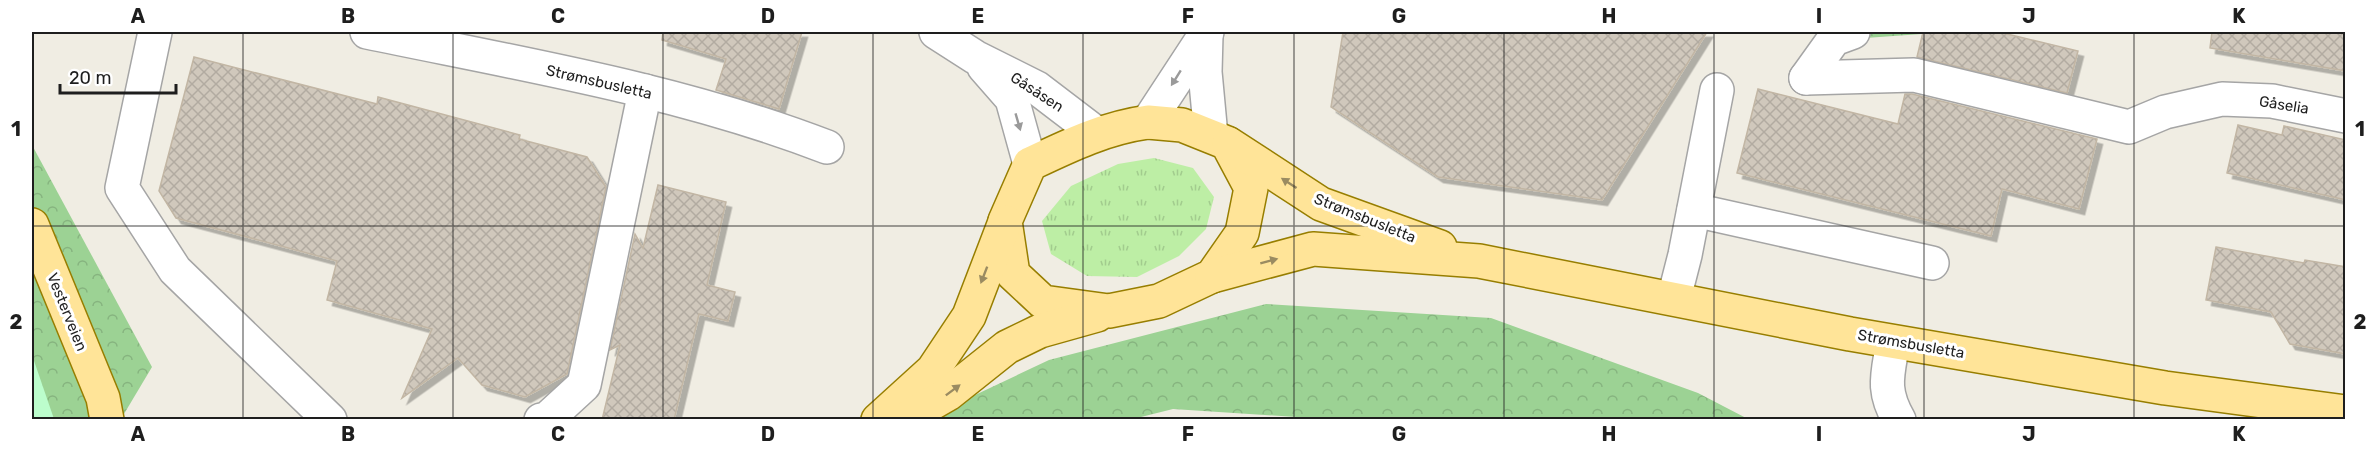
<svg xmlns="http://www.w3.org/2000/svg" width="2377" height="451" font-family="Rubik,sans-serif">
<style>
.grass{fill:url(#grass-tufts)}
.forest{fill:url(#forest-crowns)}
.park{fill:#bcfdcc}
.building{fill:url(#building-cross-hatch);stroke:#c2b6a4;stroke-width:1.5;filter:url(#shadow)}
.lines{fill:none;stroke-linecap:round;stroke-linejoin:round}
.minor-casing{stroke:#a5a5a5;stroke-width:36}
.major-casing{stroke:#977e00;stroke-width:36}
.minor{stroke:#fff;stroke-width:33}
.major{stroke:#ffe498;stroke-width:33}
.oneway{fill:#9a9a9a}
.oneway2{fill:#9a8b61}
.grid{fill:none;stroke:#1e1e1e;stroke-width:1.5;stroke-opacity:0.55}
.labels{text-anchor:middle;dominant-baseline:central;stroke-width:6;stroke-linejoin:round;paint-order:stroke}
.street-label{font-size:15px;fill:#1e1e1e;stroke:#fff}
.neatline{fill:none;stroke:#1e1e1e;stroke-width:2}
.grid-label{font-size:20px;text-anchor:middle;font-weight:bold;fill:#1e1e1e}
</style>
<defs>
<pattern id="grass-tufts" width="24" height="20" patternUnits="userSpaceOnUse" patternTransform="scale(1.5)"><rect width="24" height="20" fill="#bdeea5"/><path d="M3 7l-1-3M5 7V3M7 7l1-3M15 17l-1-3M17 17v-4M19 17l1-3" fill="none" stroke="#a2cc8e"/></pattern>
<pattern id="forest-crowns" width="20" height="18" patternUnits="userSpaceOnUse" patternTransform="scale(1.5)"><rect width="20" height="18" fill="#9cd294"/><path d="M2 6a3 3 0 1 1 6 0M12 15a3 3 0 1 1 6 0" fill="none" stroke="#86b47f"/></pattern>
<pattern id="building-cross-hatch" width="8" height="8" patternUnits="userSpaceOnUse" patternTransform="scale(1.5)"><rect width="8" height="8" fill="#d0c8bc"/><path d="M0 0l8 8M0 8l8-8" fill="none" stroke="#b2aba1"/></pattern>
<filter id="shadow"><feDropShadow dx="5.5" dy="5.5" stdDeviation="0" flood-color="#0004"/></filter>
</defs>
<rect width="100%" height="100%" fill="#f0ede3"/>
<polygon class="grass" points="1154,158 1193,168 1214,197 1206,229 1179,256 1137,277 1087,276 1051,254 1042,221 1071,186 1118,164"/>
<g class="forest">
<polygon points="1820,32 1950,32 1823,41"/>
<polygon points="32,145 152,367 121,419 32,419"/>
<polygon points="1266,304 1491,318 1698,393 1748,419 1342,420 1173,409 1129,420 922,420 1049,360"/>
</g>
<polygon class="park" points="32,355 54,419 32,419"/>
<g class="building">
<polygon points="663,32 802,32 779,109 716,90 726,59 662,40"/>
<polygon points="1343,32 1707,32 1602,200 1438,177 1331,107"/>
<polygon points="1923,32 1999,32 2078,51 2067,93 1917,57"/>
<polygon points="2212,32 2346,32 2346,71 2210,48"/>
<polygon points="194,57 377,104 378,97 520,135 519,139 587,157 606,187 567,374 525,397 482,385 458,358 402,398 432,329 327,300 337,261 176,218 159,191"/>
<polygon points="1758,89 1898,124 1905,94 1912,94 2097,139 2079,209 2002,189 1991,236 1737,173"/>
<polygon points="2238,125 2282,135 2284,126 2346,140 2346,200 2227,173"/>
<polygon points="658,185 726,202 707,285 735,292 728,321 699,314 674,420 602,420 620,345 610,350 635,234 643,248"/>
<polygon points="2216,247 2304,263 2305,260 2346,267 2346,354 2290,344 2271,312 2206,300"/>
</g>
<g class="lines">
<g class="minor-casing">
<g id="minor">
<polyline points="155,32 122,188 175,270 330,420"/>
<path d="M367 32C521 64 679 90 827 147"/>
<polyline points="936,32 975,57 1037,88 1096,133"/>
<polyline points="1206,35 1205,72 1211,136"/>
<polyline points="984,67 1012,99 1030,164"/>
<polyline points="1806,78 1914,75 2129,127 2165,112 2222,99 2272,101 2346,116"/>
<polyline points="1806,78 1834,39 1853,32"/>
<polyline points="1148,122 1207,32"/>
<polyline points="1694,210 1932,263"/>
<polyline points="1674,298 1685,255 1717,90"/>
<path d="M1893 342C1888 374 1881 389 1899 420"/>
<polyline points="541,420 547,419 584,385 645,91"/>
</g>
</g>
<g class="major-casing">
<g id="major">
<path d="M1148 122 1182 125 1227 143 1251 188 1242 233 1212 276 1159 301 1109 311 1043 302 1013 274 1005 221 1030 164C1070 145 1105 128 1148 122Z"/>
<polyline points="1229,144 1321,204 1440,247"/>
<polyline points="32,225 103,398 107,420"/>
<polyline points="1212,276 1313,249 1479,261 1850,334 2165,388 2346,412"/>
<polyline points="878,420 933,370 969,316 1005,222"/>
<polyline points="903,420 948,394 1007,347 1040,331 1097,315"/>
</g>
</g>
<use href="#minor" class="minor"/>
<use href="#major" class="major"/>
</g>
<defs><path id="oneway-solid" d="M-6-.8H1V-3.2L6.5 0L1 3.2V.8H-6Z" transform="scale(1.5)"/></defs>
<g class="oneway">
<use href="#oneway-solid" transform="translate(1176 78) rotate(122)"/>
<use href="#oneway-solid" transform="translate(1018 122) rotate(74)"/>
</g>
<g class="oneway2">
<use href="#oneway-solid" transform="translate(1289 183) rotate(-147)"/>
<use href="#oneway-solid" transform="translate(1269 261) rotate(-15)"/>
<use href="#oneway-solid" transform="translate(984 275) rotate(111)"/>
<use href="#oneway-solid" transform="translate(953 390) rotate(-37)"/>
</g>
<path class="grid" d="M243 32V420M453 32V420M663 32V420M873 32V420M1083 32V420M1294 32V420M1504 32V420M1714 32V420M1924 32V420M2134 32V420M32 226H2346"/>
<g class="labels">
<g class="street-label">
<text transform="translate(599 82) rotate(13)">Strømsbusletta</text>
<text transform="translate(1037 92) rotate(33)">Gåsåsen</text>
<text transform="translate(2284 105) rotate(9)">Gåselia</text>
<text transform="translate(1365 218) rotate(22)">Strømsbusletta</text>
<text transform="translate(67 312) rotate(68)">Vesterveien</text>
<text transform="translate(1911 344) rotate(10)">Strømsbusletta</text>
</g>
</g>
<rect width="2377" height="451" fill="none" stroke="#ffffff" stroke-width="66"/>
<path d="M60 84v9h116v-9" fill="none" stroke="#1e1e1e" stroke-width="3"/>
<text x="69" y="84" font-size="18" fill="#1e1e1e" stroke="#ffffff" stroke-width="4.5" paint-order="stroke">20 m</text>
<rect x="33" y="33" width="2311" height="385" class="neatline"/>
<g class="grid-label">
<text x="138" y="23">A</text>
<text x="348" y="23">B</text>
<text x="558" y="23">C</text>
<text x="768" y="23">D</text>
<text x="978" y="23">E</text>
<text x="1188" y="23">F</text>
<text x="1399" y="23">G</text>
<text x="1609" y="23">H</text>
<text x="1819" y="23">I</text>
<text x="2029" y="23">J</text>
<text x="2239" y="23">K</text>
<text x="16" y="136">1</text>
<text x="2360" y="136">1</text>
<text x="16" y="329">2</text>
<text x="2360" y="329">2</text>
<text x="138" y="441">A</text>
<text x="348" y="441">B</text>
<text x="558" y="441">C</text>
<text x="768" y="441">D</text>
<text x="978" y="441">E</text>
<text x="1188" y="441">F</text>
<text x="1399" y="441">G</text>
<text x="1609" y="441">H</text>
<text x="1819" y="441">I</text>
<text x="2029" y="441">J</text>
<text x="2239" y="441">K</text>
</g>
</svg>
